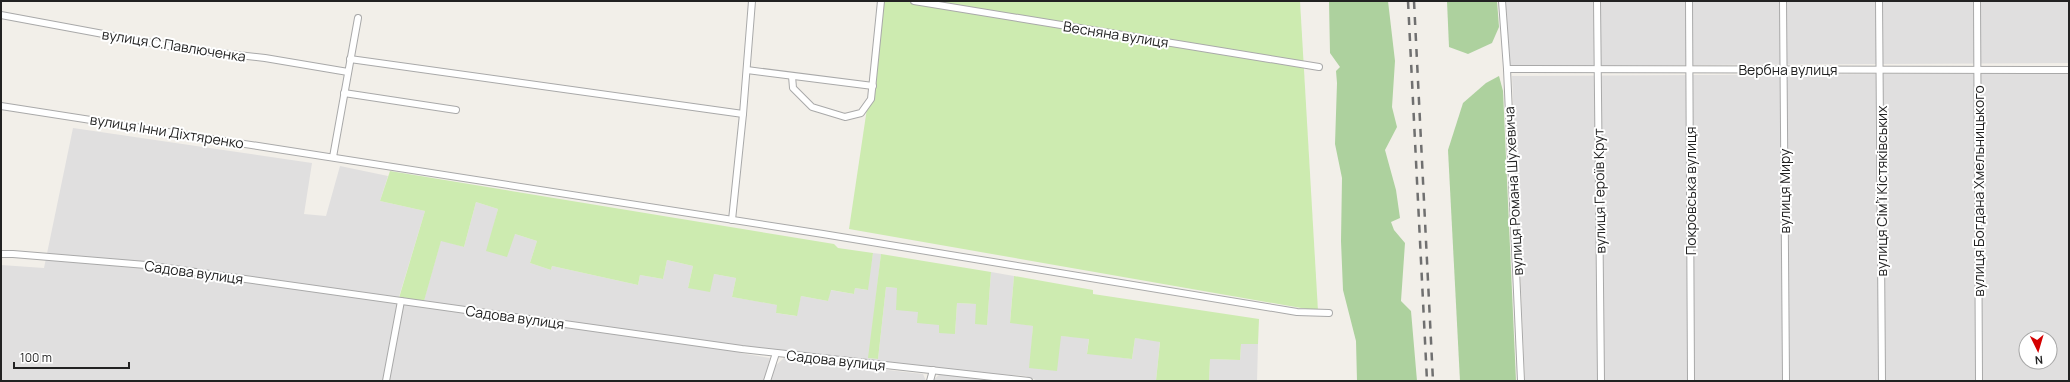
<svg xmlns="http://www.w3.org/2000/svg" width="2070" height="382" font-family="Manrope,sans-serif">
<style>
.residential{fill:#e0dfdf;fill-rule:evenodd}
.grass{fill:#cdebb0}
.forest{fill:#add19e}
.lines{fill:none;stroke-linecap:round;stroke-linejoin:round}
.minor-casing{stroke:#a9a9a9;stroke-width:8}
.minor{stroke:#fff;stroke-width:6}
.rail{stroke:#707070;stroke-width:2.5;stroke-dasharray:8 8;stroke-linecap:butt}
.labels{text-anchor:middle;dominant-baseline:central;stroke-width:4;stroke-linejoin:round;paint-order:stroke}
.street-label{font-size:14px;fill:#222;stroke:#fff}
</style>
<rect width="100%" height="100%" fill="#f2efe9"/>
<g class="residential">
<polygon points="1505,1 2069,1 2069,63 1510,66"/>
<path d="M2069 73V381H1525L1512 76ZM2026 338H2050V362H2026Z"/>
<polygon points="73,128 312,163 304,214 326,216 340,166 388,176 380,201 425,211 399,297 424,300 441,240 464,247 476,202 498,209 487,251 515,234 537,241 530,263 551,270 552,266 638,285 640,275 663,279 667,260 693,266 688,288 714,274 736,278 732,297 778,305 776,313 796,316 801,296 828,301 830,290 854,294 855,288 867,290 873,253 881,254 869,358 878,359 886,287 897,288 918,312 955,334 957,303 976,304 987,324 991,272 1014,276 1010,322 1033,326 1030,368 1061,336 1089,338 1087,353 1132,359 1135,338 1160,341 1156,381 1038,381 1026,376 933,369 741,347 740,353 770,358 766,375 771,376 776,365 784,358 923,374 926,381 1,381 1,265 44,268"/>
<polygon points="1241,344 1258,344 1257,381 1209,381 1210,359 1240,360"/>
<polygon points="947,374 1013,381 932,381 939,375"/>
</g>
<g class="grass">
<polygon points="883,1 1300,1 1318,311 849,229"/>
<polygon points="390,171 834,244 838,248 873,253 868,290 855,288 854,294 831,290 828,301 801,296 797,316 776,313 777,305 732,297 736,278 714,274 710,292 688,288 693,266 667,260 663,279 640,275 638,285 552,266 551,270 530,263 537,241 515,234 507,257 486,251 498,209 476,202 464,247 441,241 424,301 399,298 425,211 380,201"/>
<polygon points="881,254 991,272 987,325 975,324 976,304 957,303 955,334 939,333 939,325 917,323 918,312 896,310 897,288 886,287 878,359 868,358"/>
<polygon points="1014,276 1093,290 1093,294 1259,319 1258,344 1241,344 1240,360 1210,359 1209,381 1156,381 1160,342 1135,338 1132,359 1087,354 1089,339 1061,336 1057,371 1029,368 1033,326 1010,323"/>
</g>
<g class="forest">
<polygon points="1329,1 1388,1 1395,61 1392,107 1397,127 1385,150 1396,190 1400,218 1391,222 1394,230 1405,243 1401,301 1411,311 1417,381 1357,381 1356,341 1343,290 1341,241 1342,178 1335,144 1337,83 1336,71 1340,67 1330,53"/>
<polygon points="1447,1 1497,1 1499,27 1492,43 1468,54 1449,47"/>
<polygon points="1499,76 1503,91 1516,381 1460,381 1448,150 1463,103 1486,83"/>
</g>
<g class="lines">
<g class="minor-casing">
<g id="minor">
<polyline points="914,1 1319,67"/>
<polyline points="1502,1 1507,69 1521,381"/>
<polyline points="1597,1 1601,381"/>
<polyline points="1689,1 1691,381"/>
<polyline points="1783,1 1786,381"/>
<polyline points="1879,1 1882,381"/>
<polyline points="1977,1 1979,381"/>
<polyline points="1,15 184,49 265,58 348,72"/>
<polyline points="350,59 743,114"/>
<polyline points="1507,69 2069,70"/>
<polyline points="747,70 873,86"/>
<polyline points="792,76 793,88 812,107 845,117 861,113 871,99 881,1"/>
<polyline points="344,93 456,110"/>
<polyline points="1,106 823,234 1297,312 1329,313"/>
<polyline points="333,157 358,18"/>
<polyline points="732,220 743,114 752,1"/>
<polyline points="1,254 13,254 146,265 742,349 1029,381"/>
<polyline points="386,381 401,301"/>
<polyline points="767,381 776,353"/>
<polyline points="930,381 933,370"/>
</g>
</g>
<use href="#minor" class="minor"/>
<g class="rail">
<polyline points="1408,1 1427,381"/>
<polyline points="1414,1 1433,381"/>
</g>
</g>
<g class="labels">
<g class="street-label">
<text transform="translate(1116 34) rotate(9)">Весняна вулиця</text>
<text transform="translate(174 45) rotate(9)">вулиця С.Павлюченка</text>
<text x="1788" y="69">Вербна вулиця</text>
<text transform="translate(167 131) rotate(9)">вулиця Інни Діхтяренко</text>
<text transform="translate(1513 191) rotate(-93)">вулиця Романа Шухевича</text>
<text transform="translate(1599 191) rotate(-91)">вулиця Героїв Крут</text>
<text transform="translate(1690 191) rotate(-90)">Покровська вулиця</text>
<text transform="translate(1784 191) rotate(-90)">вулиця Миру</text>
<text transform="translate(1881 191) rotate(-90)">вулиця Сімʼї Кістяківських</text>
<text transform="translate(1978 191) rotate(-90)">вулиця Богдана Хмельницького</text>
<text transform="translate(194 272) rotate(8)">Садова вулиця</text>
<text transform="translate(515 317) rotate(8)">Садова вулиця</text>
<text transform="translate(836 360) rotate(6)">Садова вулиця</text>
</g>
</g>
<rect width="2070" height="382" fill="none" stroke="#222222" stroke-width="4"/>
<g transform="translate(2038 350) rotate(175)"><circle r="19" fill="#ffffff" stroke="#a7a7a7"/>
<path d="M0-3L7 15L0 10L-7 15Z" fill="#d40000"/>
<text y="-6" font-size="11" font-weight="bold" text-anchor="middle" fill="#222222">N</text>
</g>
<path d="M14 362v6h115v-6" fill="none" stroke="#222222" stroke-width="2"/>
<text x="20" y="362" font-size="12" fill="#222222" stroke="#ffffff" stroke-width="3" paint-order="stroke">100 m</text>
</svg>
